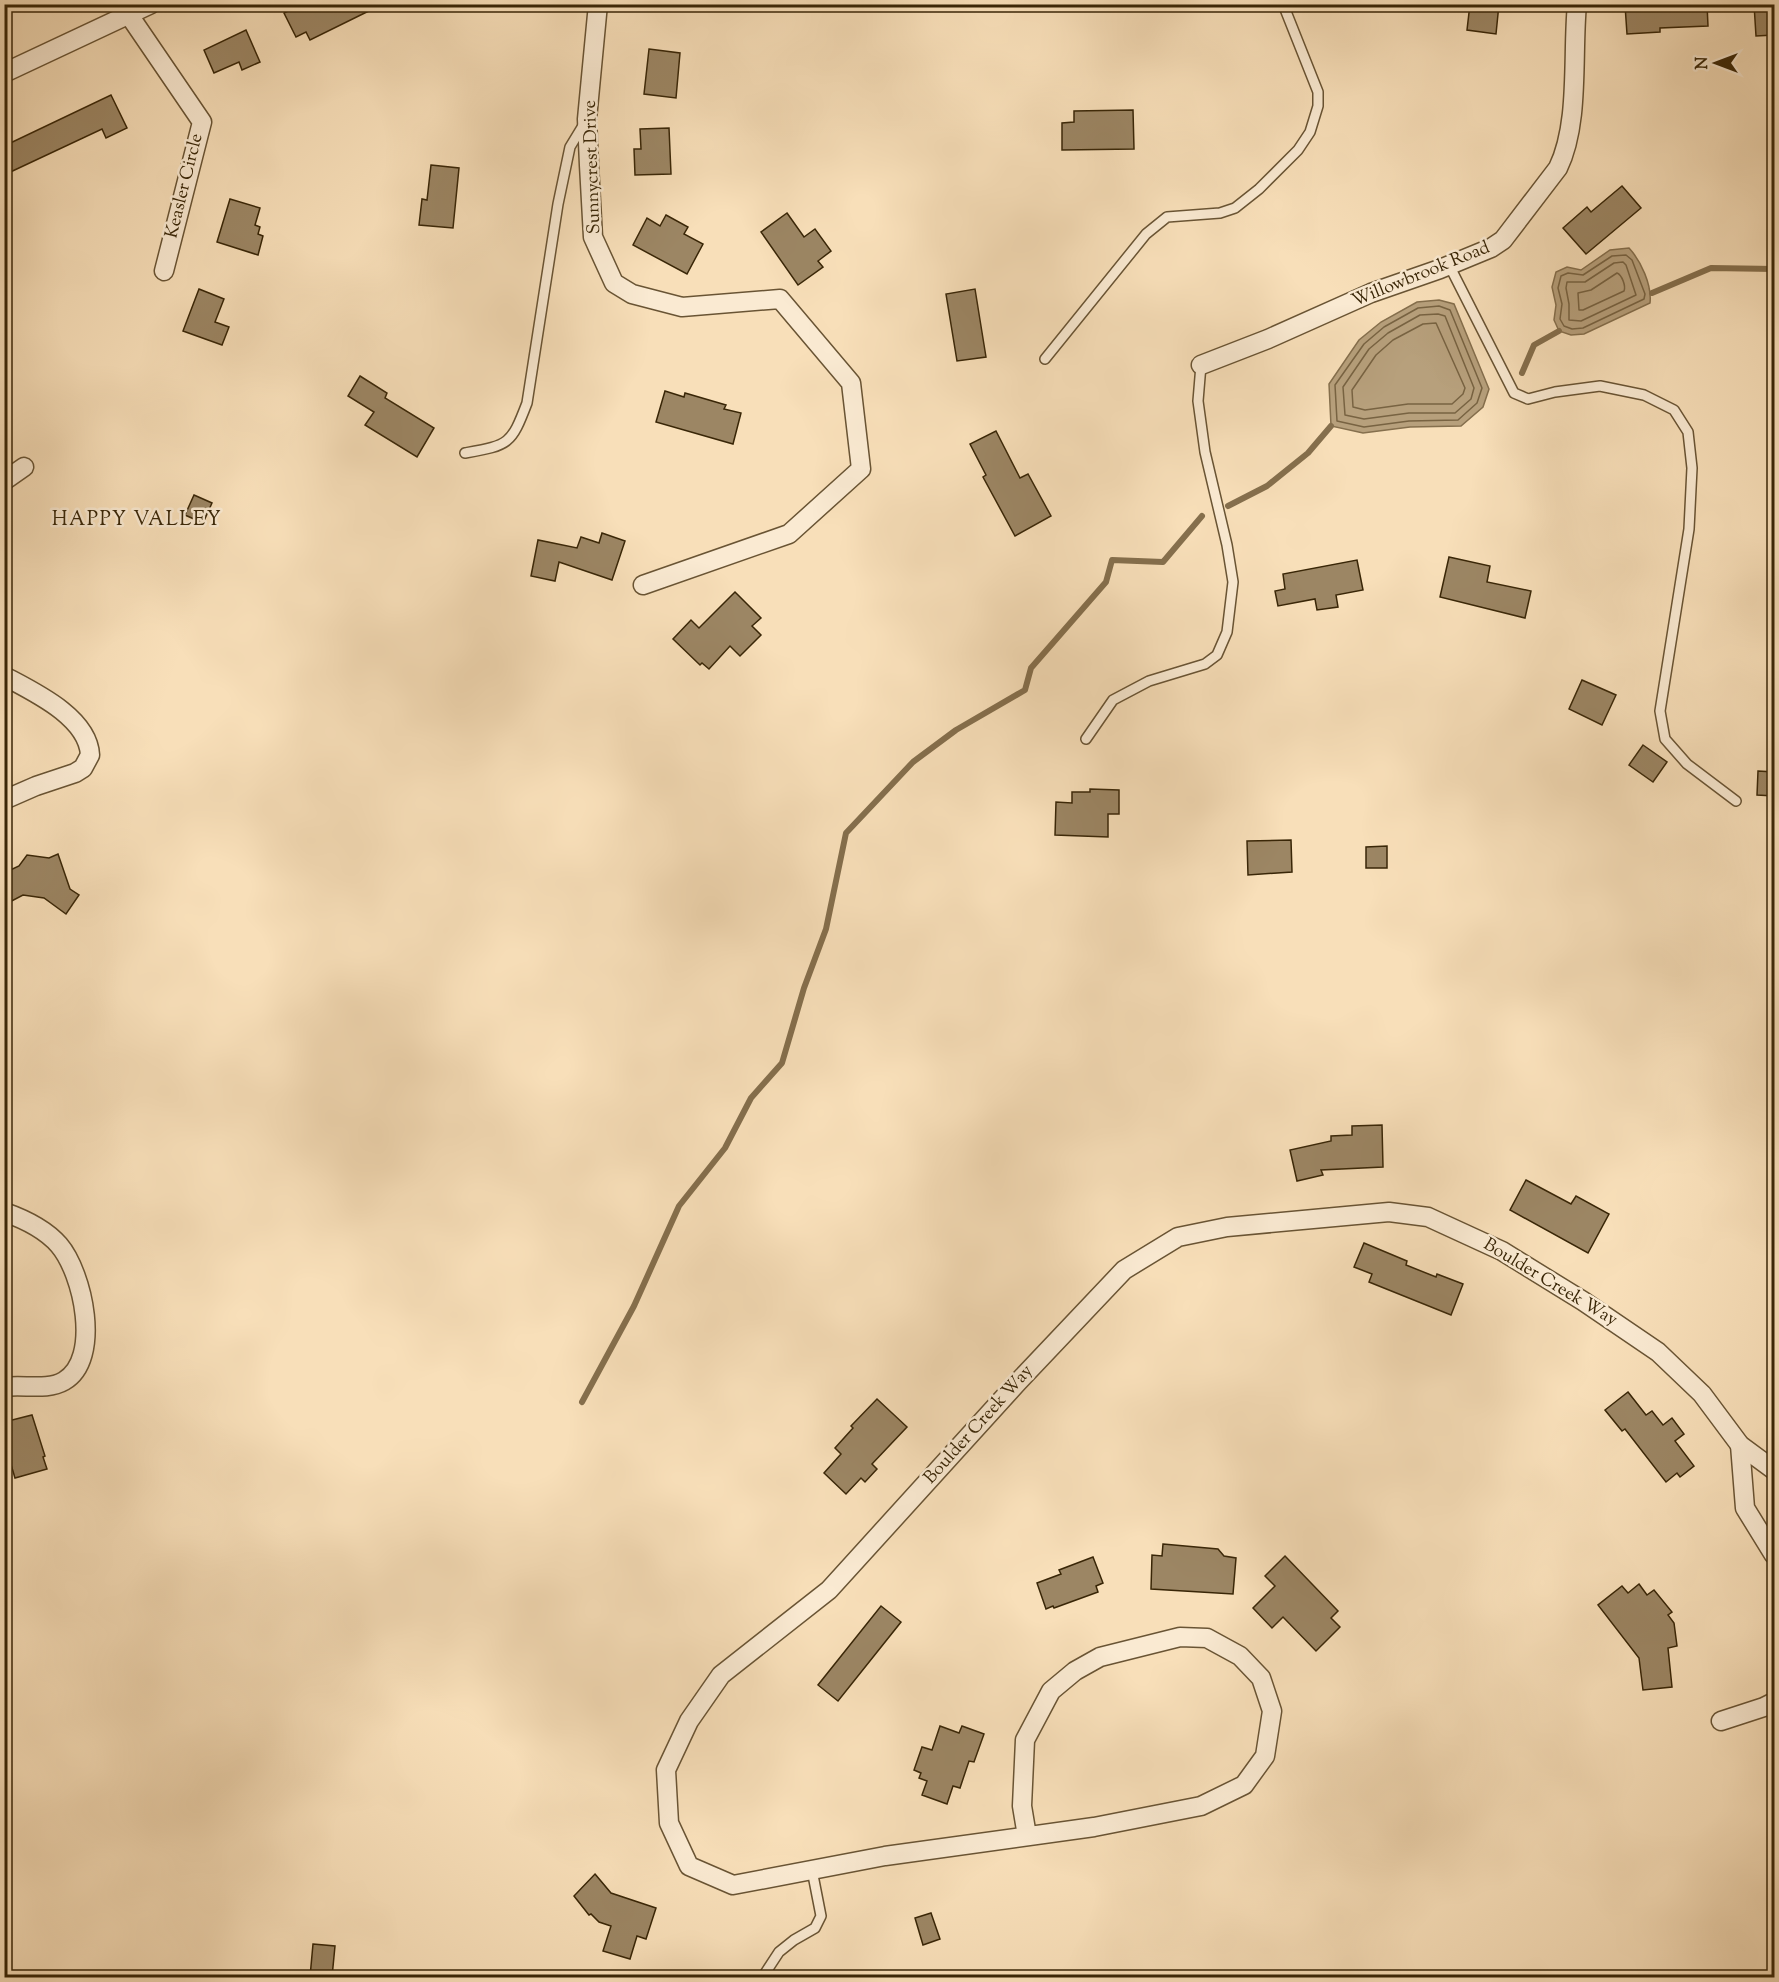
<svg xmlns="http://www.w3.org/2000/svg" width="1779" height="1982" font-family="'Sorts Mill Goudy',serif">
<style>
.water{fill:#b7a07c;stroke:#856f4d;stroke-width:1.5}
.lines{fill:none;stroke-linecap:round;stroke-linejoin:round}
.shore{stroke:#786342;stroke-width:1.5}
.stream{stroke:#856f4d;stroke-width:6}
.building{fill:#9c8664;stroke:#392607;stroke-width:1.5}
.lane-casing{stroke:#695434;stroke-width:12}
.street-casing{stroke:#695434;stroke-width:21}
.lane{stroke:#faead2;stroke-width:9}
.street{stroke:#faead2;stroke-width:18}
.labels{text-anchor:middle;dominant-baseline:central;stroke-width:5;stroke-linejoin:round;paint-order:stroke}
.street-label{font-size:18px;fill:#392607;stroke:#faead2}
.neighbourhood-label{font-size:20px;letter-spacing:1.5px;fill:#392607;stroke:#faead2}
</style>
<rect width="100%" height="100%" fill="#f8dfb9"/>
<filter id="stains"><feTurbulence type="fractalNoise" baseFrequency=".00333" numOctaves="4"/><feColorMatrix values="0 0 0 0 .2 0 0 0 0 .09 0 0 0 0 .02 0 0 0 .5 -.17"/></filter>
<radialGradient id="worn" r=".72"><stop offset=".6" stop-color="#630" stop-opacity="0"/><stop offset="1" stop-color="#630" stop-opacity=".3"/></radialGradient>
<g class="water">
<path d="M1629 248C1641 261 1652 285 1650 303L1584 334 1571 335 1559 331 1554 320 1556 305 1552 287 1556 272 1567 267 1581 270 1610 250Z"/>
<polygon points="1439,300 1454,304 1489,389 1483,407 1461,426 1410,427 1363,433 1331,426 1329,384 1359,340 1381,322 1417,302"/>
</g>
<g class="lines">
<g class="shore">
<polygon points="1626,255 1632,260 1645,294 1644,299 1583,328 1572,329 1564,326 1560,319 1562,304 1558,288 1561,276 1568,273 1583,275 1612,256"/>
<polygon points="1623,262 1626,265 1636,295 1581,321 1569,320 1569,304 1566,288 1567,282 1585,282 1614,263"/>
<path d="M1617 273C1622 275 1626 286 1624 291L1583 310H1579L1578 293 1591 290Z"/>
<polygon points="1439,306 1450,310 1482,388 1477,403 1458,420 1409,421 1364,427 1337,421 1335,385 1364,344 1384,327 1418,308"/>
<polygon points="1438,314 1445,316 1474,388 1471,399 1455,413 1409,413 1364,419 1345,415 1343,387 1369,349 1388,333 1420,315"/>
<polygon points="1436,323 1465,388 1463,394 1452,404 1408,404 1365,410 1353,407 1352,390 1376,355 1393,340 1423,324"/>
</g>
<g class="stream">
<polyline points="1652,293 1711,268 1774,269"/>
<polyline points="1522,373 1534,345 1559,331"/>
<polyline points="1228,506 1267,486 1308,453 1331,426"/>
<polyline points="582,1402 634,1306 679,1206 725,1148 751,1098 782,1063 804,988 826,929 846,833 913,762 956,730 1025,690 1031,668 1106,582 1112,560 1163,562 1202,516"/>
</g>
</g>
<g class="building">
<polygon points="302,4 383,4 310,40 306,32 296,37 284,13"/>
<polygon points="1470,4 1499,4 1496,34 1467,30"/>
<polygon points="1639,4 1707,4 1708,26 1660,28 1660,32 1627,34 1625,5"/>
<polygon points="1754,4 1774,4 1774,35 1756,36"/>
<polygon points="246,30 260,62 242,70 239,62 214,73 204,50"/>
<polygon points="649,49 680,53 676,98 644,94"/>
<polygon points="111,95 127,128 106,138 102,129 4,175 4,146"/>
<polygon points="1133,110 1134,149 1062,150 1062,123 1074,122 1074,111"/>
<polygon points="669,128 671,174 635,175 634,149 641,149 640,129"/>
<polygon points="431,165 459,168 453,228 419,225 422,199 427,200"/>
<polygon points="1622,186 1641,208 1586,254 1563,228 1587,207 1591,212"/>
<polygon points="230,199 260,208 255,225 260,227 258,234 263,236 258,255 217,242"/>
<polygon points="787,213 804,237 815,229 831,251 818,261 823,267 798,285 761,232"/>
<polygon points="666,215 688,227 684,234 703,244 687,274 633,245 647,218 660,226"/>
<polygon points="199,289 224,299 215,322 229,327 222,345 183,331"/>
<polygon points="975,289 986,357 957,361 946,294"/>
<polygon points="360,376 387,393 385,398 434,428 417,457 365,425 374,412 348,396"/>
<polygon points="665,391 684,397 685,393 726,405 724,409 741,413 733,444 656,422"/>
<polygon points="996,431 1020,478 1028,474 1051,516 1015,536 983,477 986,475 970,444"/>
<polygon points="194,495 212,503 203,523 185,515"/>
<polygon points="602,533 625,541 612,580 559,562 555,581 531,576 538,540 577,548 581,537 599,543"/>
<polygon points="1449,557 1490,566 1487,582 1531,591 1525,618 1440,597"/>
<polygon points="1357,560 1363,590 1336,595 1338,607 1317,610 1315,599 1278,606 1275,591 1285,589 1283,574"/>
<polygon points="735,592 761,618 752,626 761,635 740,656 730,646 709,669 702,663 700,665 673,639 691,620 699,628"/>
<polygon points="1582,680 1616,695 1602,725 1569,709"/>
<polygon points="1643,745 1667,762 1653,782 1629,765"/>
<polygon points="1758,771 1774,772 1774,796 1757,795"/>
<polygon points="1090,789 1119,790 1119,814 1108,814 1108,837 1055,835 1056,802 1072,803 1072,792 1090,792"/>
<polygon points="1291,840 1292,872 1248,875 1247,841"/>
<polygon points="1387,846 1387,868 1366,868 1366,847"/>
<polygon points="58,854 70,889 79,895 66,914 44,898 23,895 4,905 4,873 19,866 27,855 49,858"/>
<polygon points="1382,1125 1383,1167 1321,1170 1323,1175 1297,1181 1290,1150 1331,1141 1331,1136 1352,1135 1352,1126"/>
<polygon points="1526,1180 1571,1204 1576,1196 1609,1214 1588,1253 1510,1210"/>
<polygon points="1364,1243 1407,1261 1406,1265 1436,1277 1437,1274 1463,1284 1451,1315 1369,1282 1372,1274 1354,1267"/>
<polygon points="1628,1392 1646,1415 1652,1411 1663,1425 1672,1418 1684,1434 1675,1441 1694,1466 1680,1477 1677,1473 1666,1482 1625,1429 1622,1431 1605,1410"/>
<polygon points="877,1399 907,1427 872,1464 877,1469 865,1482 861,1478 846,1494 824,1473 841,1454 835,1448 853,1428 851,1426"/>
<polygon points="32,1415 45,1456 43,1457 47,1469 15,1478 4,1441 4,1422"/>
<polygon points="1163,1544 1218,1549 1224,1556 1236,1558 1233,1594 1151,1589 1152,1555 1162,1556"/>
<polygon points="1285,1556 1338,1611 1331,1618 1340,1627 1316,1651 1283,1617 1272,1628 1253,1608 1275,1586 1265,1576"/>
<polygon points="1093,1557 1103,1583 1096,1586 1098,1592 1054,1608 1053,1606 1046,1609 1037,1583 1061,1574 1059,1570"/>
<polygon points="1639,1584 1647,1595 1654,1590 1672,1612 1668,1615 1674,1623 1677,1646 1668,1648 1672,1687 1643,1690 1639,1658 1598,1605 1622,1586 1628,1593"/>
<polygon points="881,1606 901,1622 838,1701 818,1685"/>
<polygon points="940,1726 959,1733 962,1726 984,1734 974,1762 969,1761 960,1788 953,1786 947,1804 922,1795 927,1781 919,1778 921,1773 914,1770 922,1747 932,1750"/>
<polygon points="595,1874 611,1893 656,1908 646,1939 637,1936 630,1959 603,1951 611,1926 599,1922 591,1914 589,1915 574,1896"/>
<polygon points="931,1913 940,1939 923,1945 915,1918"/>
<polygon points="313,1944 335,1946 332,1977 310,1977"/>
</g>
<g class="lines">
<g class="lane-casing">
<g id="lane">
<polyline points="1449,265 1514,393 1528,399 1555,392 1600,386 1644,395 1674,410 1688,432 1692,468 1689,529 1660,711 1665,739 1687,764 1736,801"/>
<polyline points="1045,359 1146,234 1167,217 1220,213 1235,208 1259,189 1298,150 1310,132 1318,106 1318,92 1283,4"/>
<path d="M465 453C509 445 511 445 527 403L558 204 570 147 584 124"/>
<polyline points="1086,739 1113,700 1149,681 1205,664 1217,655 1227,632 1233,582 1227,545 1205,452 1198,401 1201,365"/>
<polyline points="762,1978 779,1952 794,1940 815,1928 821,1916 812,1870"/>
</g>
</g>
<g class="street-casing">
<g id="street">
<polyline points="598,4 587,119 589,165 593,237 614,283 632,294 682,307 780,299 851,383 861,469 789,534 643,585"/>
<polyline points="129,15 202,122 164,271"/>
<polyline points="4,73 151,4"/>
<path d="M1201 365 1268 339 1371 293 1440 269 1491 248 1503 240 1558 168C1580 123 1572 55 1577 4"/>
<polyline points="4,481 24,467"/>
<path d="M4 676C34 692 88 717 90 755L83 768 75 773 36 786 4 800"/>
<path d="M4 1212C24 1219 46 1230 59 1245 83 1273 102 1359 64 1381 47 1391 23 1384 4 1387"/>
<polyline points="1740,1445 1745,1508 1774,1555"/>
<polyline points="1721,1721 1764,1707 1774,1702"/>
<polyline points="1027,1836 1022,1806 1025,1740 1051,1691 1075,1671 1100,1657 1180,1637 1207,1638 1240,1656 1261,1678 1272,1711 1265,1756 1244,1785 1201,1806 1094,1827 885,1856 733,1885 689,1866 669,1823 666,1770 689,1721 721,1675 829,1590 1017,1383 1124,1270 1178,1237 1227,1227 1389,1212 1428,1217 1502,1251 1583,1301 1658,1352 1702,1394 1740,1445 1774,1470"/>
</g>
</g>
<use href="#lane" class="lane"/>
<use href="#street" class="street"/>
</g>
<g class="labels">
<g class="street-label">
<text transform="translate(593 167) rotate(-92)">Sunnycrest Drive</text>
<text transform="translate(185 186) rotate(-76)">Keasler Circle</text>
<text transform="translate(1421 275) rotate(-22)">Willowbrook Road</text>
<text transform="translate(1550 1283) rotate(31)">Boulder Creek Way</text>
<text transform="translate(979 1425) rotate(-48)">Boulder Creek Way</text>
</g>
<g class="neighbourhood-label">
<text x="137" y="520">HAPPY VALLEY</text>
</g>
</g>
<rect width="1779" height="1982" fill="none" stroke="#f8dfb9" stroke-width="24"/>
<rect x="6" y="6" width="1767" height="1970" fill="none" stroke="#392607" stroke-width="3"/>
<rect x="12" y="12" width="1755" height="1958" fill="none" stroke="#392607" stroke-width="1.5"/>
<g transform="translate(1716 63) rotate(270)" stroke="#faead2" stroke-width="4.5" paint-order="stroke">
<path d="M0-4.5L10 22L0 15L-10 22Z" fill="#392607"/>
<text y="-9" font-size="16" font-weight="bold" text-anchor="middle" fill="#392607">N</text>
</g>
<rect width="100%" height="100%" filter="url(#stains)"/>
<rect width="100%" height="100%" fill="url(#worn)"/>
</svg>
